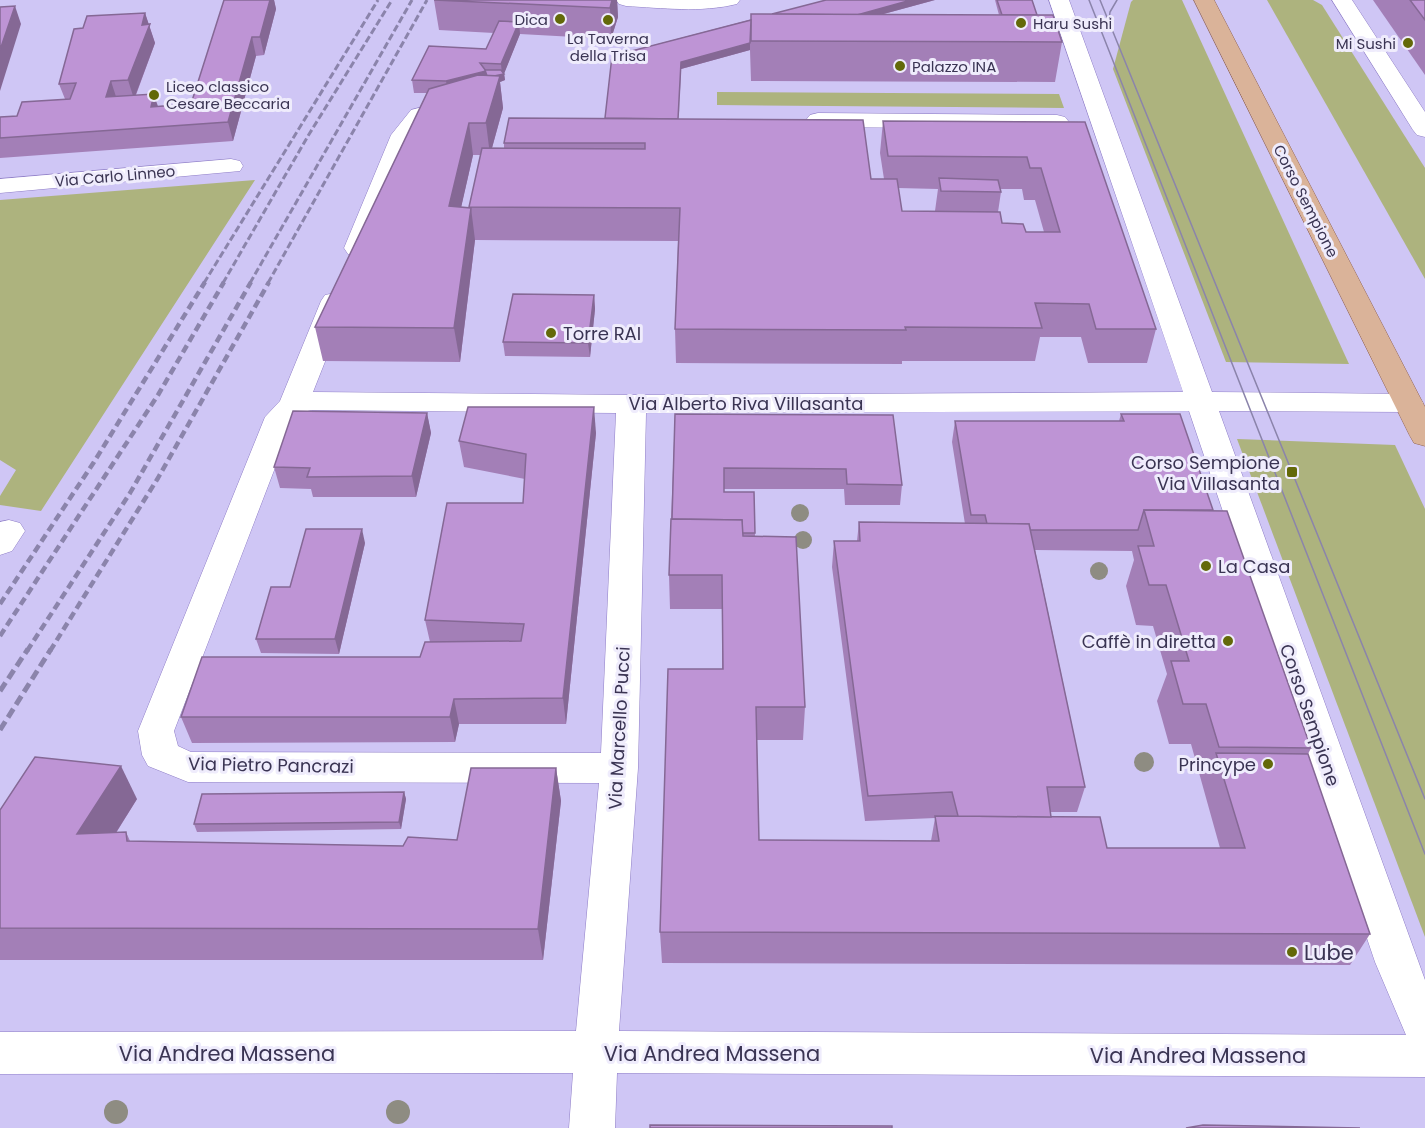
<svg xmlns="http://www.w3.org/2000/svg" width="1425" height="1128" font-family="Poppins,sans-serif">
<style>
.green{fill:#adb37e}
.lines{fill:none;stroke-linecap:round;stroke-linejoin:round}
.minor-casing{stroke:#8e7dc6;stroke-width:1}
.major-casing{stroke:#926554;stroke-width:1}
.minor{fill:#fff;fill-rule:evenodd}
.major{fill:#dab399;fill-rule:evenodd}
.tram{stroke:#8b84ab;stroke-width:1.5}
.rail-far2{stroke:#8b84ab;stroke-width:3;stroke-dasharray:7 3;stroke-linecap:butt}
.rail-far1{stroke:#8b84ab;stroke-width:4.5;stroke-dasharray:8 4.5;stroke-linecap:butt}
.rail{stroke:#8b84ab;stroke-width:5;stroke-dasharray:10 5;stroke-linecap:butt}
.tree{fill:#8e8c82}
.wall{fill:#a37fb7;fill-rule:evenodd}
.shaded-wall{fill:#856895}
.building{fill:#be94d5;stroke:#856895;stroke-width:1.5}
.poi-dot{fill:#636909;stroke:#efecfc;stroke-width:2}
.labels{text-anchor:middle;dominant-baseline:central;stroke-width:6;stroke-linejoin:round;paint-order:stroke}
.far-poi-label{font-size:15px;fill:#3a3453;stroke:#efecfc;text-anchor:start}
.far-street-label{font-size:15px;fill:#3a3453;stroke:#efecfc}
.poi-label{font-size:18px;fill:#3a3453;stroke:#efecfc;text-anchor:end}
.street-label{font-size:18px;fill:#3a3453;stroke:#efecfc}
.near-poi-label{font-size:21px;fill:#3a3453;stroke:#efecfc;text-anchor:start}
.near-street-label{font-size:21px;fill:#3a3453;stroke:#efecfc}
</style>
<rect width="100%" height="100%" fill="#cfc6f5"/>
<g class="green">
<polygon points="1133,0 1182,0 1349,364 1226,362 1113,69 1131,2"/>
<polygon points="1267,0 1313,0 1322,5 1425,168 1425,279"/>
<polygon points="717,92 1059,94 1064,108 717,105"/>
<polygon points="255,180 41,511 0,505 0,496 16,470 0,460 0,200"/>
<polygon points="1237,439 1395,445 1425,509 1425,937"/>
</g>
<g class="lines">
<g class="minor-casing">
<g id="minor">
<path d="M616 0H740L737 4C701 13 662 8 626 6L619 4Z"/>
<path d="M1049 0H1069L1212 392 1408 394 1418 396 1423 403 1418 410 1408 412 1219 411 1425 980V1077L617 1073 615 1128H569L573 1073 0 1074V1032L576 1031 599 783 188 782 148 766 142 755 138 731 265 417 280 401 321 301 325 295 335 293 345 295 349 301 313 392 631 395 1183 392ZM312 410 616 413 601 753 191 752 178 746 174 731 293 421 303 412ZM1189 411 1375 962 1406 1035 619 1031 638 768 646 413Z"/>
<polygon points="1332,0 1352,0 1425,112 1425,137 1417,135 1413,130"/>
<polygon points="453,99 461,101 464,106 461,111 427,120 410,141 370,248 366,254 357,256 348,254 344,248 391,135 411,110"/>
<polygon points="818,113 1057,115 1065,117 1069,122 1065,127 1057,129 818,127 810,125 806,120 810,115"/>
<polygon points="231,159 240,161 243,166 240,171 0,193 0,179"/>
<polygon points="9,520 20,523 25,531 12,551 0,555 0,522"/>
</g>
</g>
<g class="major-casing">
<polygon id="major" points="1194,0 1214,0 1425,407 1425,446 1414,443 1410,436"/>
</g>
<use href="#minor" class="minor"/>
<use href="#major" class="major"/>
<g class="tram">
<polyline points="1089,0 1425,854"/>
<polyline points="1100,0 1425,799"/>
<polyline points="1109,20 1110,12 1117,0"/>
</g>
<g class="rail-far2">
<polyline points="204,283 378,0"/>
<polyline points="223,283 308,136 392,0"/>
<polyline points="250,283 412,0"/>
<polyline points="268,283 427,0"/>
</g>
<g class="rail-far1">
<polyline points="0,604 94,462 205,282"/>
<polyline points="0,636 158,395 224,282"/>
<polyline points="27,651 130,493 251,282"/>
<polyline points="50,651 158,478 269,282"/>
</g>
<g class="rail">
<polyline points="0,691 28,649"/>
<polyline points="0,730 51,649"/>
</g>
</g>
<g class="tree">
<circle cx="800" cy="513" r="9"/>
<circle cx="803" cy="540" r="9"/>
<circle cx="1099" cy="571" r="9"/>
<circle cx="1144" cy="762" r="10"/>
<circle cx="116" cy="1112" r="12"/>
<circle cx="398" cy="1112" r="12"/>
</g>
<g class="wall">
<polygon points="224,0 274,0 276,9 264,55 256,56 233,141 0,158 0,117 17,116 65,99 59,84 83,28 145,13 155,43 136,95 158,106 191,104"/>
<path d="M434 0H617L618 17 611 39 520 34 504 73 505 80 500 82 503 108 492 148H504V143L605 118 612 56 772 14 935 0 880 15H999L995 0H1032L1037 15 1062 42 1055 82 751 81 750 50 681 69 678 119 871 179H884L880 153 883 121 1085 122 1156 329 1147 363H1088L1081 337H1040L1035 361H902V364L676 363 675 329 678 241 475 240 460 362 323 361 315 327 427 93H414L412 80 486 49 494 33 439 30ZM473 155H481L469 207H461ZM898 188 938 189 935 211H902ZM1000 189H1022L1024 200H1035L1044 232H1026L1002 223 998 212 1001 192Z"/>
<polygon points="1373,0 1425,0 1425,75"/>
<polygon points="594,295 595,309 590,357 505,356 503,342"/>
<polygon points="427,413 431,433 416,497 313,497 311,489 280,488 274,467"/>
<path d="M675 414 902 485 900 505H845L844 489H724V492H754L755 536 805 707 803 740H757L759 840 931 841 935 818 865 821 832 567 834 541H857L859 522 965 524 952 442 955 421H1119L1121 414 1213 510 1311 748 1308 754 1370 934 1350 965 662 963 660 932 722 669V609H670L669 575ZM1035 550 1132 551 1134 560 1126 586 1136 625 1153 626 1167 674 1157 701 1169 744H1191L1220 848H1107L1051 817V812H1077L1085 787Z"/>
<polygon points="596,433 566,724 459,724 455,742 192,743 181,717 420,657 430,642 425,620 523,503 525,479 464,467 459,441"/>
<polygon points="365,543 339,654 261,653 256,639 290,587"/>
<polygon points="556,768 561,801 543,960 0,960 0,810 137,799 116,833 126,832 130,841 403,846 457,840"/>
<polygon points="404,792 406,799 401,829 197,832 194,824"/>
</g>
<g class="shaded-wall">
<polygon points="270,0 274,0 276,9 264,55 260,37"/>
<polygon points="612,0 617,0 618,17 611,39 610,8"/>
<polygon points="911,0 935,0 784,41 760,41"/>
<polygon points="15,6 21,24 0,91 0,50"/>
<polygon points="145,13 155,43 134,99 128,80"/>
<polygon points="519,22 520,34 504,74 505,80 500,82 503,108 490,155 486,123 448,94 446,81 486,71 502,74 501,64"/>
<polygon points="252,37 256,56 233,141 228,122"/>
<polygon points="750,43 750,50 681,69 678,135 681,62"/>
<polygon points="111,81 117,100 106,97"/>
<polygon points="154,94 160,113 151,107"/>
<polygon points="469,123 473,155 454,239 449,206"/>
<polygon points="471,208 475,240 460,362 454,328"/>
<polygon points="594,295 595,309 590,357 588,343"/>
<polygon points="594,407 596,433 566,724 563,698"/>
<polygon points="427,413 431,433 416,497 412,476"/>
<polygon points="362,529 365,543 339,654 335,639"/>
<polygon points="454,699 459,724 455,742 450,717"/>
<polygon points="121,766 137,799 95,866 77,834"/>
<polygon points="556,768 561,801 543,960 538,929"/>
<polygon points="404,792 406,799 401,829 399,822"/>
</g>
<g class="building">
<polygon points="224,0 270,0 260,37 252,37 228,122 0,138 0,117 17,116 22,102 70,99 76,83 59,84 74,29 83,28 87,16 145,13 142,25 150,24 128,80 111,81 106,97 154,94 151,107 191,104"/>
<polygon points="434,0 612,0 610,8"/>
<polygon points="826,0 911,0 857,15 772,14"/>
<polygon points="997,0 1032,0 1037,15 1002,15"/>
<polygon points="1410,0 1425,0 1425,20"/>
<polygon points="15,6 0,50 0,7"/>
<polygon points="751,14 1053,15 1062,42 751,41"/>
<polygon points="751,20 750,43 681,62 678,119 605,118 612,56"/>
<polygon points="499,21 519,22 501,64 480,63 486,71 446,81 412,80 429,46 486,49"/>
<polygon points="485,70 501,70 504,74 494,76 487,76"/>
<polygon points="478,75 500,76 486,123 469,123 449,206 471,208 454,328 315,327 429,89"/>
<polygon points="509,118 863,120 871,179 897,179 902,211 1000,212 1002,223 1023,224 1026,232 1060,232 1041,168 1030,168 1027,157 888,156 883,121 1085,122 1156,329 1096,329 1089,304 1035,303 1042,328 905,327 906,330 675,329 680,208 469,207 482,148 645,149 645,143 504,143"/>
<polygon points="939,178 998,180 1001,192 941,191"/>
<polygon points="513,294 594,295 588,343 503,342"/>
<polygon points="468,407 594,407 563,698 454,699 450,717 181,717 202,657 420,657 425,642 521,641 524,624 425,620 447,503 523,503 526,454 459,441"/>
<polygon points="293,411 427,413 412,476 307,477 310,468 274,467"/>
<polygon points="675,414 893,415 902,485 847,484 846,469 724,468 724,492 754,492 755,533 742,533 742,520 672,519"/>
<polygon points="1121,414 1180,414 1213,510 1144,510 1138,530 1030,530 1029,524 987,524 985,515 971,515 955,421 1124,421"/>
<polygon points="1144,510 1227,511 1311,748 1219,747 1206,704 1183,704 1171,661 1189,661 1166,585 1149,585 1138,546 1154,546"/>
<polygon points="671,519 742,520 743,536 796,537 805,707 756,707 759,840 939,841 935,816 1100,817 1107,848 1245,848 1216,753 1308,754 1370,934 660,932 668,669 723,669 722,575 669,575"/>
<polygon points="859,522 1029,524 1085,787 1047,787 1051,817 958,816 952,792 868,796 834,541 860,541"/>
<polygon points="306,529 362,529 335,639 256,639 271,587 290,587"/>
<polygon points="35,757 121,766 77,834 126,832 127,841 403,846 408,837 457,840 471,768 556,768 538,929 0,928 0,810"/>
<polygon points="404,792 399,822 194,824 202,794"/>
<polygon points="650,1125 892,1126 892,1128 650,1128"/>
<polygon points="1203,1125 1360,1128 1186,1128"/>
</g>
<g class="poi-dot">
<circle cx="560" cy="19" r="6"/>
<circle cx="608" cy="20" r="6"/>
<circle cx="1021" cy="23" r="6"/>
<circle cx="1408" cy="43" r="6"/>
<circle cx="900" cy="66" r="6"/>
<circle cx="154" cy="95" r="6"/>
<circle cx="551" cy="333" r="6"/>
<rect x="1286" y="466" width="12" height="12" rx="3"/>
<circle cx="1206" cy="566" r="6"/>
<circle cx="1228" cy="641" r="6"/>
<circle cx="1268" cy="764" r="6"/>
<circle cx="1292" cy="952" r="6"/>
</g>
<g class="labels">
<g class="far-poi-label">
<text x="548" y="19" text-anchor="end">Dica</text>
<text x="1033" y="23">Haru Sushi</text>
<text x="608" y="38" text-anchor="middle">La Taverna<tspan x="608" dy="17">della Trisa</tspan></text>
<text x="1396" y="43" text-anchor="end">Mi Sushi</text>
<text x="912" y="66">Palazzo INA</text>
<text x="166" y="86">Liceo classico<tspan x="166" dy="17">Cesare Beccaria</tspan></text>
</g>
<g class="far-street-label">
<text transform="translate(115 176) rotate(-5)">Via Carlo Linneo</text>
<text transform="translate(1306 201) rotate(63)">Corso Sempione</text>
</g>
<g class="poi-label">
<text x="563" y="333" text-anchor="start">Torre RAI</text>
<text x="1280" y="462">Corso Sempione<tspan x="1280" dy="21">Via Villasanta</tspan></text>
<text x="1218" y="566" text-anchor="start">La Casa</text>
<text x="1216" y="641">Caffè in diretta</text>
<text x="1256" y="764">Princype</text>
</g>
<g class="street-label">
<text x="746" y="403">Via Alberto Riva Villasanta</text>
<text transform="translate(1310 715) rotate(71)">Corso Sempione</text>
<text transform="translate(619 728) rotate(-87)">Via Marcello Pucci</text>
<text transform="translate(271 765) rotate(1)">Via Pietro Pancrazi</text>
</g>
<g class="near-poi-label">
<text x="1304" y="952">Lube</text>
</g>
<g class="near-street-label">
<text x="227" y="1053">Via Andrea Massena</text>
<text x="712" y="1053">Via Andrea Massena</text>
<text x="1198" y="1055">Via Andrea Massena</text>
</g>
</g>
</svg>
